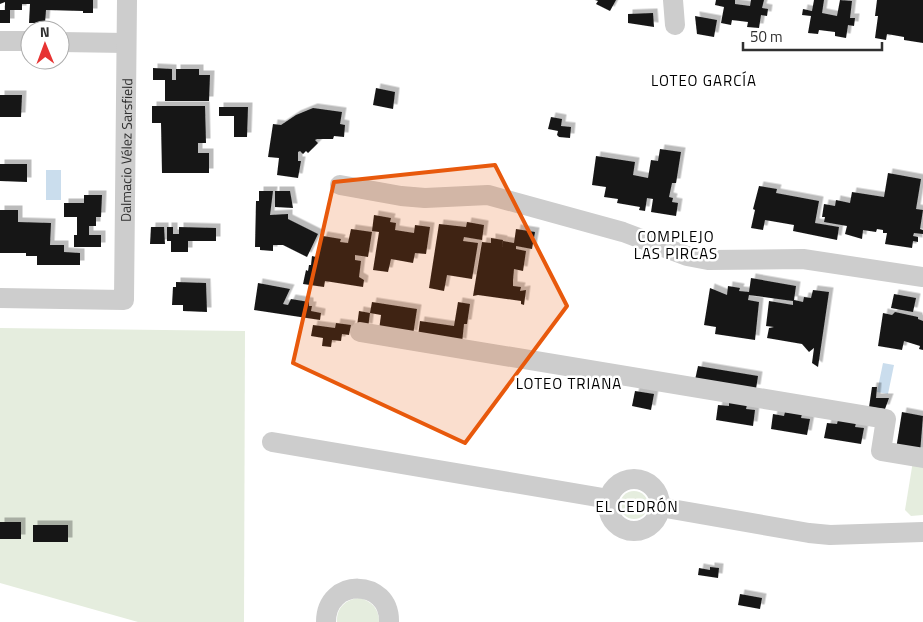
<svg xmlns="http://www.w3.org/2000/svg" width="923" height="622" font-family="'Titillium Web',sans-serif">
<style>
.green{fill:#e5edde}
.water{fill:#cadded}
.building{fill:#171717;filter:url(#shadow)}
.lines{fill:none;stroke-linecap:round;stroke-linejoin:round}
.street{stroke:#cdcdcd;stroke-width:20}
.marked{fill:#e8590c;fill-opacity:0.2;stroke:#e8590c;stroke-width:4;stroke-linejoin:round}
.labels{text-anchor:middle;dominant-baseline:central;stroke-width:5;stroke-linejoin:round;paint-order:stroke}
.street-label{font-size:14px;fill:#303030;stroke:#fff}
.neighbourhood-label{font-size:15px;letter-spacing:1px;fill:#000;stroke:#fff}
</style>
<defs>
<filter id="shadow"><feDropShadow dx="4.5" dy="-4.5" stdDeviation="0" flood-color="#0004"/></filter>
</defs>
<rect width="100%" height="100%" fill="#fff"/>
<g class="green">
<polygon points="0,328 245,331 244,622 138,622 0,583"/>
<polygon points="913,461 923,463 923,515 911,516 905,510"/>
<circle cx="634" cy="505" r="14"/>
<path d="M359 598C372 601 379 609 379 622H337C336 608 346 599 359 598Z"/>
</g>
<g class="water">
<rect x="46" y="170" width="15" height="30"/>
<polygon points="883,363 894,365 888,394 877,392"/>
</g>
<g class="building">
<polygon points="0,0 93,0 93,13 83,13 83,11 46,10 45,23 29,23 30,4 22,4 22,10 10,10 10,23 0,23 0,10 5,10 5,2 0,4"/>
<polygon points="595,0 616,0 610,11 596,4 598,1"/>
<polygon points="716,0 735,0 735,4 750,6 751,0 764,0 762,8 768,9 767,16 761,15 759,28 747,27 748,22 732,20 731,25 721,23 724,7 715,5"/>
<polygon points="814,0 824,0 822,13 837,16 840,0 852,1 850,18 855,18 854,26 848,25 846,38 835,36 835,32 819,30 818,34 808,33 811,16 802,15 803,9 812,11"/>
<polygon points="877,0 923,0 923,43 904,40 904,37 887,34 886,40 875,38 878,16 875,16"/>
<polygon points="653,13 654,27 628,23 628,14"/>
<polygon points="695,16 717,20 714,37 697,34"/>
<polygon points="153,68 172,69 172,80 176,80 176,69 199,69 199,75 210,75 209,101 165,101 165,80 153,80"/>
<polygon points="376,88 395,92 393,109 373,105"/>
<polygon points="0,95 22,95 21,117 0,117"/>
<polygon points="152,106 205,106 206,143 198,143 198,153 209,153 209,173 162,173 161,123 152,123"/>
<polygon points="219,107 248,107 247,137 234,137 234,116 219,116"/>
<polygon points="313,108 342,112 340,124 345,125 344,137 334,136 333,139 317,139 315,140 318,143 308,153 306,151 303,154 300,151 298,152 298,161 301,161 298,178 277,175 279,158 268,157 273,124 281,125 296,115"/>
<polygon points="551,117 562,119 561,126 571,127 570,138 559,137 557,135 558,131 548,129"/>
<polygon points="660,149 681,152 676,183 672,183 669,197 673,198 672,202 678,203 676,216 651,212 653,199 647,198 645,211 639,210 640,207 617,203 618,199 604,197 606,187 592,185 596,156 635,162 633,175 648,178 651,160 658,161"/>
<polygon points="0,164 27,164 27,182 0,181"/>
<polygon points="888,173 921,179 916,209 923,210 920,229 923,230 923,234 914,233 913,236 918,237 918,242 913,241 912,248 885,244 887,233 883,233 883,230 877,229 876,232 863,230 862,239 845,234 847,226 824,222 825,217 822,217 824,204 835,206 836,200 850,203 852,192 884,197"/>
<polygon points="759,186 777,189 776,193 819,201 815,223 839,227 837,240 793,231 794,225 765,220 763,230 751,228 755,210 753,209"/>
<polygon points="259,191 273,191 270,215 288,214 288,219 318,234 307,257 283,245 273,245 273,251 260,250 260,247 255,247 256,201 259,201"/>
<polygon points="275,191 290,191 293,208 275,207"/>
<polygon points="84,195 102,195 101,217 96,217 96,226 89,226 89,235 101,235 101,247 74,247 74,235 77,235 77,217 64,217 64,203 84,203"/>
<polygon points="0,210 18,210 18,222 51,223 50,245 64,245 64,252 80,253 80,265 37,265 37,256 26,256 26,253 0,253"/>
<polygon points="374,215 391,218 390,222 396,223 395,230 414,233 415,225 430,227 426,254 415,253 413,263 391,259 388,272 373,270 379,232 372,231"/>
<polygon points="467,222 484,225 482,240 464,237 463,241 478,243 472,279 447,275 444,291 429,288 439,224 466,227"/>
<polygon points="151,227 164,227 165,244 150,244"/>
<polygon points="167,227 173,227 173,234 179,234 179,227 216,228 216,241 188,241 188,252 171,252 171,241 167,241"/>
<polygon points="351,229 372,232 368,257 355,255 355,260 361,261 359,277 364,280 363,287 325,281 324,287 303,284 306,270 308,271 309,265 311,265 312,256 316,257 323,236 341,239 340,242 348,243"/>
<polygon points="516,229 535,232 532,249 516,246 516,249 526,251 523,271 514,269 513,280 513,286 521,287 520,291 526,290 524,305 521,304 521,301 478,295 473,296 482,242 491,243 491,238 503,240 502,247 503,241 514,243"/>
<polygon points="751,278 796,286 794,300 803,302 804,297 811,298 813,290 829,292 818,367 812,363 814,348 809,352 802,344 767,338 769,328 774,327 766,326 769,301 793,305 793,301 749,295 748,300 759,302 755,340 715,334 716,327 704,325 710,288 727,295 728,286 740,288 739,291 749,292"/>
<polygon points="176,282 206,283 207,312 183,311 183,305 172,305 173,287 176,287"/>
<polygon points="258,283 290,289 283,304 288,305 291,299 309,302 309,306 312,306 311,311 321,313 320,320 254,310"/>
<polygon points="894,294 916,298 913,312 891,308"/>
<polygon points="372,302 417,309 413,335 379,330 381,315 370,313 368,328 357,326 359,311 370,313"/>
<polygon points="458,302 470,304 467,324 464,324 462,343 418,336 420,321 454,326"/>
<polygon points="895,312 918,317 918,319 923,321 923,350 919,349 920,346 904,341 902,350 878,346 883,313 892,315"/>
<polygon points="336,323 351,325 349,335 342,334 341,341 332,340 331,347 322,346 323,338 311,336 313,325 335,328"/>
<polygon points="698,366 758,376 756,389 695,380"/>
<polygon points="872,387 877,387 876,398 889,398 885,409 869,407"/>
<polygon points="635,391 654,394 651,410 632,406"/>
<polygon points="729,402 747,405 746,409 755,410 753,426 716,420 718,405 729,406"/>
<polygon points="785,412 802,414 801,418 810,419 807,435 771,429 773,414 784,416"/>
<polygon points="902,412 923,416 920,453 896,449"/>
<polygon points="838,420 856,423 855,427 864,428 861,444 824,438 827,423 837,424"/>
<rect x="0" y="522" width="21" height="17"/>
<rect x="33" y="525" width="35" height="17"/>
<polygon points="710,567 719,568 718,578 698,575 699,568 710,570"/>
<polygon points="740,594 762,598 760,609 738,605"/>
</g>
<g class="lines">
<g class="street">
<polyline points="673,0 675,25"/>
<polyline points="0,41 30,41"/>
<polyline points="60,42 126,43"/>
<polyline points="340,185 401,196 425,198 488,195 623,232 687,256 708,260 803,259 923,277"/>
<path id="s1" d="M0 298 124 300 127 0"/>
<polyline points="360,332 886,419 881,451 923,458"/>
<polyline points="272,442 609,499"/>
<circle cx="634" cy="505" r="26"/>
<polyline points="660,507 809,533 830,535 923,532"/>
<path d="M326 622C326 577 390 578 389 622"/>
</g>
</g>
<path class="marked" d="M495 165 567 306 465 443 293 363 334 182Z"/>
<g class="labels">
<g class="street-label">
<text stroke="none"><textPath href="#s1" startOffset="274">Dalmacio Vélez Sarsfield</textPath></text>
</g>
<g class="neighbourhood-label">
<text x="704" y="80">LOTEO GARCÍA</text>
<text x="676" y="236">COMPLEJO<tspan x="676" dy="17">LAS PIRCAS</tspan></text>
<text x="569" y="383">LOTEO TRIANA</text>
<text x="637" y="506">EL CEDRÓN</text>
</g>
</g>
<g transform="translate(45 45) rotate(359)"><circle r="24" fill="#ffffff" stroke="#acacac"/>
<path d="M0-4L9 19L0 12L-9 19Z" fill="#e73332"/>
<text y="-8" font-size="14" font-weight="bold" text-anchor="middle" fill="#303030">N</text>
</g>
<path d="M743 42v8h139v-8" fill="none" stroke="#303030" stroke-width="2.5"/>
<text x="750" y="42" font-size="15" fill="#303030" stroke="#ffffff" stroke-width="4" paint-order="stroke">50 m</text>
</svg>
